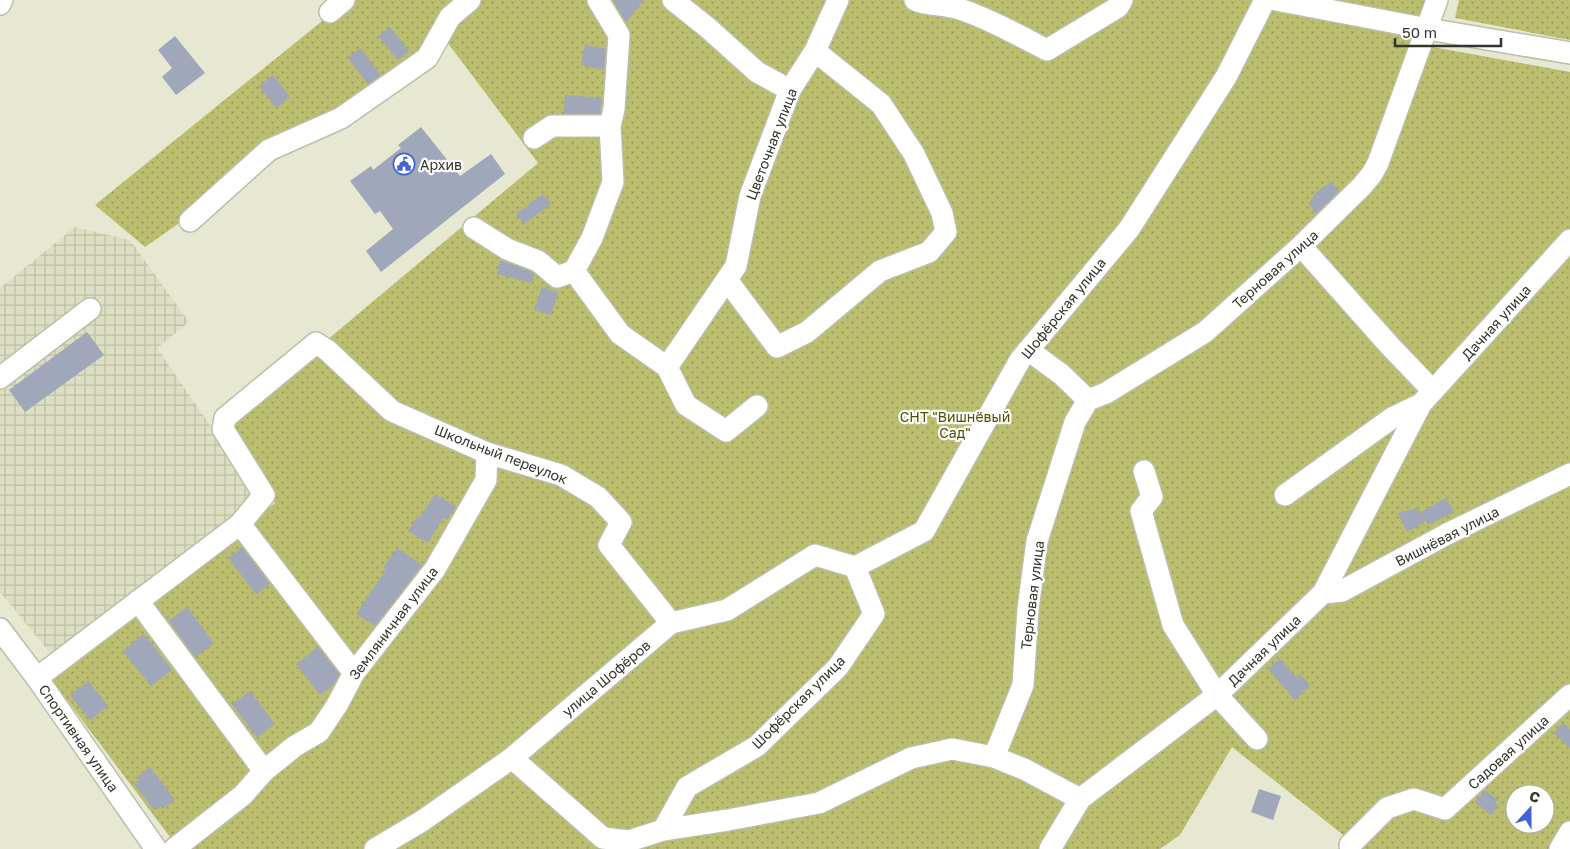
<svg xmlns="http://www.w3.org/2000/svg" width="1570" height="849" font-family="'Golos Text',sans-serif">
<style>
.industrial{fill:url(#industrial-grid)}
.garden{fill:url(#garden-dots);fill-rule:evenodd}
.building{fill:#a0a7ba}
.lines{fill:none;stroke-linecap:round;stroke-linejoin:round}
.minor-casing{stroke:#bcbea9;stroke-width:24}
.minor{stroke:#fff;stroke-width:21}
.labels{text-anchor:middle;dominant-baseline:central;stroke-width:4.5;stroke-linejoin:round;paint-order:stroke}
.street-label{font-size:14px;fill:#34342c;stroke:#fff}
.poi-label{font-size:14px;fill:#34342c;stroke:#fff;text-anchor:start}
.park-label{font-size:14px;fill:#525200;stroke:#fff}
</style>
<defs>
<pattern id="industrial-grid" width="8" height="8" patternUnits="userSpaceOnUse" patternTransform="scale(1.25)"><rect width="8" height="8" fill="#dddfc2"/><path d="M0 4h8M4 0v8" fill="none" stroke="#bec0a7"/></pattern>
<pattern id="garden-dots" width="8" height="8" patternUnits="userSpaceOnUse" patternTransform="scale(1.25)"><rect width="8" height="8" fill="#bbbd6f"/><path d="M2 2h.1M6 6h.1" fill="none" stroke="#999a5b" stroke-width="1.8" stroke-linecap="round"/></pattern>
</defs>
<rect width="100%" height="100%" fill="#e7e8d2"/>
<polygon class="industrial" points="75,227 130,240 189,322 157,348 258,495 51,654 0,592 0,288"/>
<g class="garden">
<path d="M348 0H1425L1411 43 1570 72V822L1555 849H1361L1232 747 1180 835 1160 849H179L49 676 275 503 227 424 538 163 444 38 145 247 95 205ZM1515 794H1545V824H1515Z"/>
<polygon points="1459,0 1570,0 1570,40 1455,18"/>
</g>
<g class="building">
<polygon points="613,0 644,0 626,22"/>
<polygon points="390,27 409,51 398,60 378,36"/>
<polygon points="175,36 205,73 176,95 162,77 172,68 158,50"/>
<polygon points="585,45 606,49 604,70 581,65"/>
<polygon points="360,48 381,75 368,84 348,58"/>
<polygon points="273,75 290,97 276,108 259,86"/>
<polygon points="565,95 602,98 600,114 564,114"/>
<polygon points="421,127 460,176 491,154 505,174 381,272 366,251 393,229 380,211 375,214 350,181 371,166 373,170 401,148 398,145"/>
<polygon points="1331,182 1339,191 1316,214 1309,204 1316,192"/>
<polygon points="543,194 551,204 524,224 516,214"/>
<polygon points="500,260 532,272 534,274 532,283 497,274"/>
<polygon points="542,287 558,292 551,315 534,310"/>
<polygon points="87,332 104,355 25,412 9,390"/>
<polygon points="435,494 456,506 447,520 443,518 428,543 408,531 418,516 421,517"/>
<polygon points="1446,498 1454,512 1428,525 1421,512"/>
<polygon points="1418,508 1426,521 1407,532 1398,513"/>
<polygon points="242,547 270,584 256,594 228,558"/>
<polygon points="397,548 422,565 375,626 356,614 386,570 383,568"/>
<polygon points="187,607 214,643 195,657 169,621"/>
<polygon points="144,634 172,670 151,686 123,651"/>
<polygon points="318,647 339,674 334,685 320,695 296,664"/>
<polygon points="1280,659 1297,678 1300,674 1310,685 1295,700 1268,669"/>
<polygon points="88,681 108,706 90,720 70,695"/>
<polygon points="250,691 275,724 257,737 232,704"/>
<polygon points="1563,723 1570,729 1570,748 1554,733"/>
<polygon points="150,767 175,800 162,809 160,806 154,810 134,784 140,780 138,776"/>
<polygon points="1259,789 1281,796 1273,820 1251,812"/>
<polygon points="1485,790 1498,800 1495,803 1498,806 1491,815 1475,802"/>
</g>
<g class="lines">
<g class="minor-casing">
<g id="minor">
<polyline points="598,0 619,35 614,109 610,126 613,182 592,238 574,271 620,334 667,367 686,405 726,431 757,406"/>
<polyline points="673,0 708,28 757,72 790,90"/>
<path d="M915 0C929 6 942 4 956 8 986 17 1020 36 1047 50L1118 7 1122 0"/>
<polyline points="1276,0 1428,29 1570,53"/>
<polyline points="0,4 2,0"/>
<polyline points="330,12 344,0"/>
<polyline points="534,138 552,126 610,126"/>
<polyline points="190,221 269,150 341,118 427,58 450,17 470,0"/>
<polyline points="474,228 507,249 538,261 557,277 574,271"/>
<polyline points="1301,246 1390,346 1433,391"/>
<polyline points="727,280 777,347 807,332 880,271 929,252 946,232 942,213 914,154 881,104 815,51"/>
<polyline points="1028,350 1061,374 1088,400"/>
<polyline points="667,367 736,266 750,196 790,90 815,51 838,0"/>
<polyline points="0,378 90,309"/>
<polyline points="1144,471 1152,497 1141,511 1173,625 1217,695 1257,739"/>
<polyline points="1285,495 1392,418 1421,404"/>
<polyline points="240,524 354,673"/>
<polyline points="1323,593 1342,591 1447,534 1570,474"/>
<polyline points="138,601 264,771"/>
<polyline points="0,629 37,678 156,849"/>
<polyline points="37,678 240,524 264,495 223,429 225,418 316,343 327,350 392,411 487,453 561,475 598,497 621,522 609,545 671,623"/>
<polyline points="994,757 1024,769 1080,799"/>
<polyline points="512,758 603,838 629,841 663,830 728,820 819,803 911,758 952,749 994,757 1023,685 1028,609 1037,541 1075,422 1088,400 1106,393 1205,332 1301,246 1362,186 1372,174 1378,163 1437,0"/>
<polyline points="663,830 687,787 757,746 838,667 874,614 855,567 924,531 1020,360 1129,229 1226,77 1265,0"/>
<polyline points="1350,845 1387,808 1414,799 1445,809 1570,695"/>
<polyline points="174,849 243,795 264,771 295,746 319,732 337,705 354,673 435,569 486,480 487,453"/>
<polyline points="375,849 422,821 512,758 671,623 727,610 815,555 855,567"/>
<polyline points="1050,849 1080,799 1217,695 1323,593 1421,404 1570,240"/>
<polyline points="1560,849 1570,832"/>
</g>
</g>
<use href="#minor" class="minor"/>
</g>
<defs>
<g id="civic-ring" transform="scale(1.125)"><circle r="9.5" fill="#fff" stroke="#4463d6" stroke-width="1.5"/><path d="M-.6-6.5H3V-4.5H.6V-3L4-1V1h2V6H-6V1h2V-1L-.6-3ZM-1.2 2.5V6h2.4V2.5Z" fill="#4463d6"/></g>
</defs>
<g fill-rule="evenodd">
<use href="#civic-ring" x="404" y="164"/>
</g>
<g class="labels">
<g class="street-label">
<text transform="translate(771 144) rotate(-69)">Цветочная улица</text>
<text transform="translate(1275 269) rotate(-42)">Терновая улица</text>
<text transform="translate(1063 308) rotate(-51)">Шофёрская улица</text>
<text transform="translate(1496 322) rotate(-48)">Дачная улица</text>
<text transform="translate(501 454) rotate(21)">Школьный переулок</text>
<text transform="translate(1447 536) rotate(-27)">Вишнёвая улица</text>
<text transform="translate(1032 595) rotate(-83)">Терновая улица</text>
<text transform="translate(393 623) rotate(-53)">Земляничная улица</text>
<text transform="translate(1264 650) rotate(-44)">Дачная улица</text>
<text transform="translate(606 678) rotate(-40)">улица Шофёров</text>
<text transform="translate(798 702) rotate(-45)">Шофёрская улица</text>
<text transform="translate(79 738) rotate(55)">Спортивная улица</text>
<text transform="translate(1508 752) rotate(-42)">Садовая улица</text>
</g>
<g class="poi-label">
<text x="420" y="164">Архив</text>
</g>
<g class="park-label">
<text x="955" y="416">СНТ "Вишнёвый<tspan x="955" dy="16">Сад"</tspan></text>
</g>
</g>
<g transform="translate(1530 809) rotate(21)"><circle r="24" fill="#ffffff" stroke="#aeaeab"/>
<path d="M0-4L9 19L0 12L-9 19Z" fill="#4463d6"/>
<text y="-8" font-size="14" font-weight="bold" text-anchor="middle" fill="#34342c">С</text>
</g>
<path d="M1395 38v8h106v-8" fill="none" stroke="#34342c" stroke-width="2.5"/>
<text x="1402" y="38" font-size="15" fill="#34342c" stroke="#ffffff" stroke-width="4" paint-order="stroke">50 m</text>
</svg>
